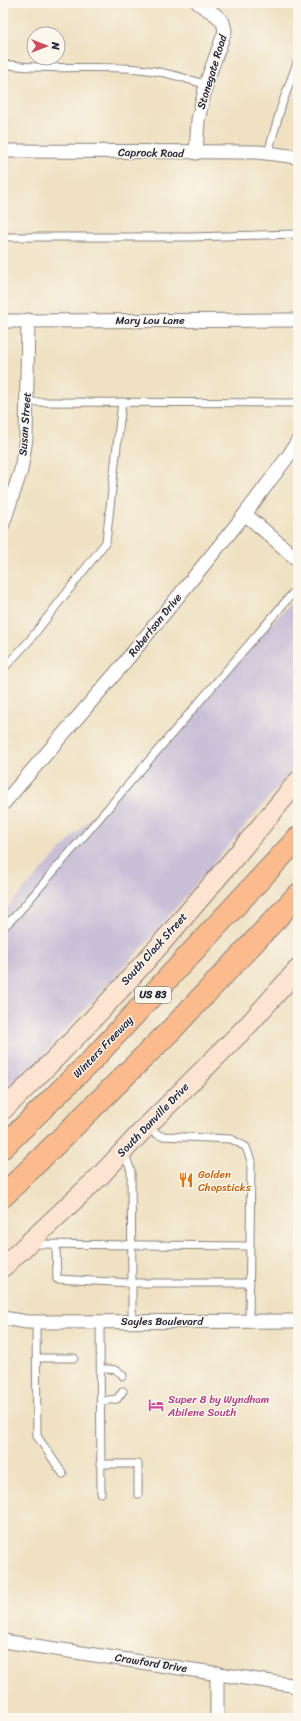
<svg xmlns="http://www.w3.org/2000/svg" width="301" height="1721" font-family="Sriracha,sans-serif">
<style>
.industrial{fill:#c9bfd7}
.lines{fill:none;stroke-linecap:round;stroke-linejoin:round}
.service-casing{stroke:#88827e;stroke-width:9}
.minor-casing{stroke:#88827e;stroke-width:15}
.secondary-casing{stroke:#88827e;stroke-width:21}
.motorway-casing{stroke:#88827e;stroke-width:24}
.service{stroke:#fff;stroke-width:7}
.minor{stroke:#fff;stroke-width:13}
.secondary{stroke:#fde4d1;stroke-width:19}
.motorway{stroke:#fbbb8d;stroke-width:22}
.labels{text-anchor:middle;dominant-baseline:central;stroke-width:3;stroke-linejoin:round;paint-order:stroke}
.shield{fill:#fbf7ec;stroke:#636270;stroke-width:1}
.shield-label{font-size:10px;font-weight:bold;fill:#22223b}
.street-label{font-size:11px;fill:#22223b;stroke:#fbf7ec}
.food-label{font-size:11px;fill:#c56008;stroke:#fbf7ec;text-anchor:start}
.hotel-label{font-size:11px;fill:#b23c85;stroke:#fbf7ec;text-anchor:start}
</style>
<rect width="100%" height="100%" fill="#fbf7ec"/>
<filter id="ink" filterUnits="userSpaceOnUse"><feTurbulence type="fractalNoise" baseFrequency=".025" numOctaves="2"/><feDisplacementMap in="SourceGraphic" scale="8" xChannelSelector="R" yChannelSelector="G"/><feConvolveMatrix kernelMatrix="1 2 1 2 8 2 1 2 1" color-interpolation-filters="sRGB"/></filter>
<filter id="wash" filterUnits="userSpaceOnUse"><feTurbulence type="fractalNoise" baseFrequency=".012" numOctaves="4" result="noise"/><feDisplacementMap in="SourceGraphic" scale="16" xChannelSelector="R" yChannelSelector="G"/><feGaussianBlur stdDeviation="0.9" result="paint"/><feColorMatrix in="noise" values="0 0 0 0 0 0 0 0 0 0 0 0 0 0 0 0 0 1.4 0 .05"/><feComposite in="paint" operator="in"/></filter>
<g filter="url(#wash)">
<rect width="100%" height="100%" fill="#efe1c2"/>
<polygon class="industrial" points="298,595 298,763 147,942 44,1053 3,1094 3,912"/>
</g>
<g filter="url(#ink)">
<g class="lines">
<g class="service-casing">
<g id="service">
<path d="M3 64C48 71 93 65 138 69 162 71 184 78 207 85"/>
<polyline points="268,153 282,104 298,60"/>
<polyline points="3,237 191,237 298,234"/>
<polyline points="27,402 298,403"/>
<polyline points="3,669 29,641 106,542 122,402"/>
<polyline points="3,928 17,914 298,587"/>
<polyline points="147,1129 161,1136 231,1139 246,1147 251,1161 249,1321"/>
<polyline points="33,1244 250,1246"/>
<polyline points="56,1245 57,1279 132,1283 131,1171 124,1152"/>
<polyline points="100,1321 101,1493"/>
<polyline points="132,1321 132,1283 250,1283"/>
<polyline points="36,1322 37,1436 63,1474"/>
<polyline points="37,1358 74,1358"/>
<path d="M101 1369C110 1369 118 1368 123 1376"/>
<polyline points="101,1401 117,1399 123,1391"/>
<polyline points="100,1464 138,1464 138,1494"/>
</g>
</g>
<g class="minor-casing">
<g id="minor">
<polyline points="3,151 258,152 298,157"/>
<polyline points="196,153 198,120 207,81 225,31 223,22 216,15 198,3"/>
<polyline points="3,321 298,320"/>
<polyline points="245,514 298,560"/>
<polyline points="3,524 21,470 26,438 28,320"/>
<polyline points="3,804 120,668 245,514 289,455 298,440"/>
<polyline points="3,1318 27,1322 298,1321"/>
<polyline points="3,1641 298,1686"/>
<polyline points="217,1718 217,1673"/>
</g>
</g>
<g class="secondary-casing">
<g id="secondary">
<path d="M3 1110C109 1009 205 894 298 781"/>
<polyline points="3,1267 100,1176 145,1128 250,1023 298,969"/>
</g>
</g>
<g class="motorway-casing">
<g id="motorway">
<polyline points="3,1147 92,1060 298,838"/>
<polyline points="3,1196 172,1029 298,895"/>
</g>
</g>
<use href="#service" class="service"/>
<use href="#minor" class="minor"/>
<use href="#secondary" class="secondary"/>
<use href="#motorway" class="motorway"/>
</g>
</g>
<defs>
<g id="restaurant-bare" transform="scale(1.2)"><path d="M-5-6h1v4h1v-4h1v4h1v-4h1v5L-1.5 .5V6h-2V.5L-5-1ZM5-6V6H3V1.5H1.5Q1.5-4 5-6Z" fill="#e8710a" stroke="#fbf7ec" stroke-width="2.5" paint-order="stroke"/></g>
<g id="hotel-bare" transform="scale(1.2)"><path d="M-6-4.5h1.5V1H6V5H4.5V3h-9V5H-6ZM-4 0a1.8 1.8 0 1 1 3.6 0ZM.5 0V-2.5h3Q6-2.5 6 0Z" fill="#d1479c" stroke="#fbf7ec" stroke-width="2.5" paint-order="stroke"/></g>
</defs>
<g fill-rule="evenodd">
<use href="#restaurant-bare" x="186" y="1180"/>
<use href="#hotel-bare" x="156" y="1405"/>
</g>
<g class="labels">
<rect class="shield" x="135" y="987" width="36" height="16" rx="3"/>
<g class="shield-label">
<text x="153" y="995">US 83</text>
</g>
<g class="street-label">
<text transform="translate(212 72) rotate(-73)">Stonegate Road</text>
<text transform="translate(151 153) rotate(1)">Caprock Road</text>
<text x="150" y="320">Mary Lou Lane</text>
<text transform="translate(25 424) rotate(-86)">Susan Street</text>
<text transform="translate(155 625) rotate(-51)">Robertson Drive</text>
<text transform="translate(154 949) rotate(-48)">South Clack Street</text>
<text transform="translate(103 1047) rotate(-46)">Winters Freeway</text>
<text transform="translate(153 1120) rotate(-46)">South Danville Drive</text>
<text x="162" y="1321">Sayles Boulevard</text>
<text transform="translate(151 1663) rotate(9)">Crawford Drive</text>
</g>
<g class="food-label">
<text x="198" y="1174">Golden<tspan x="198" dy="13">Chopsticks</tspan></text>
</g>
<g class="hotel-label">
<text x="168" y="1399">Super 8 by Wyndham<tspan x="168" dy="13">Abilene South</tspan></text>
</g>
</g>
<rect width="301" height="1721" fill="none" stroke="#fbf7ec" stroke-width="16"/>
<g transform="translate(46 46) rotate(90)"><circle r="19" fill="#fbf7ec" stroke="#a4a2a5"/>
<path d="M0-3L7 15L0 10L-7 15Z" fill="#d1495b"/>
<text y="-6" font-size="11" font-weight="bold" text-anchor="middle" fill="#22223b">N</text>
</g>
</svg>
